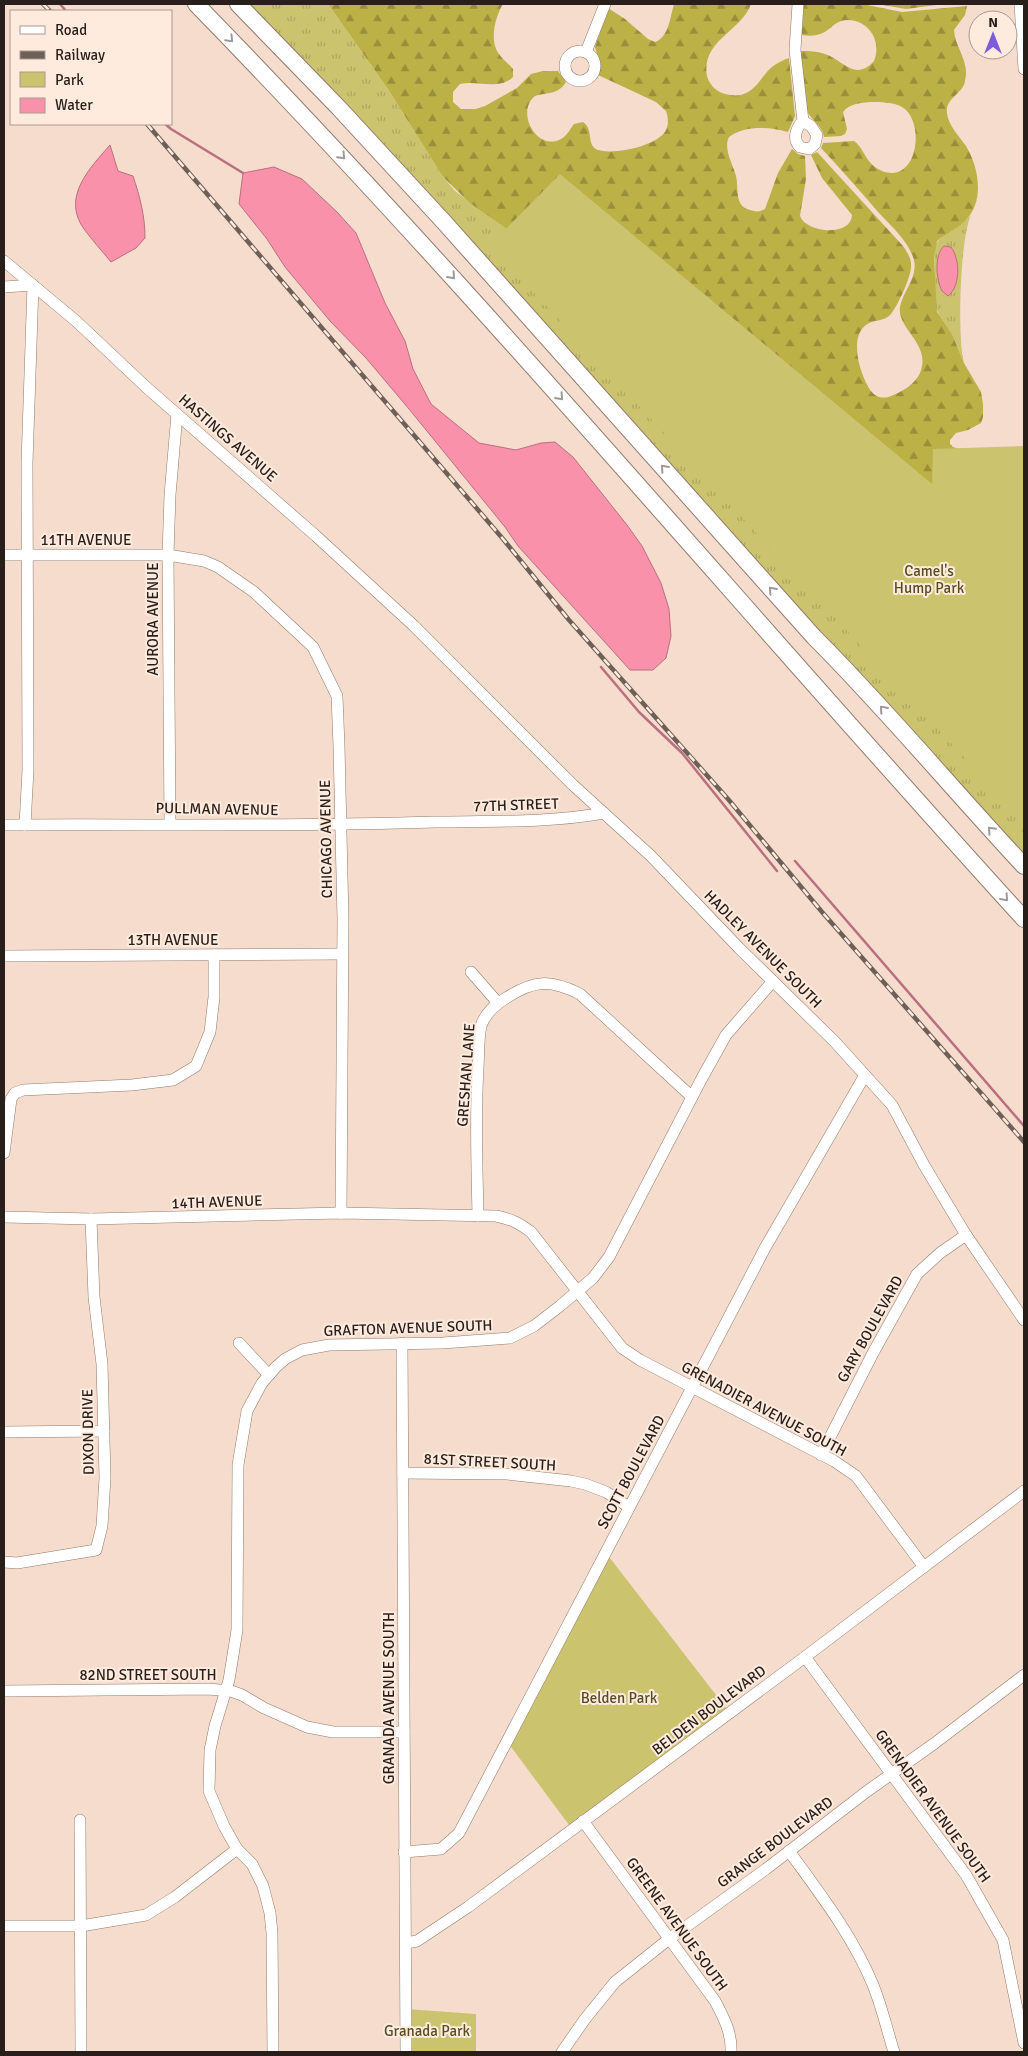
<svg xmlns="http://www.w3.org/2000/svg" width="1028" height="2056" font-family="Signika,sans-serif">
<style>
.grass{fill:url(#grass-tufts);fill-rule:evenodd}
.forest{fill:url(#forest-firs)}
.green{fill:#cbc36e}
.water{fill:#f991aa;stroke:#ba6f7f}
.lines{fill:none;stroke-linecap:round;stroke-linejoin:round}
.stream{stroke:#ba6f7f;stroke-width:2.5}
.minor-casing{stroke:#917b6d;stroke-width:12}
.highway-casing{stroke:#917b6d;stroke-width:18}
.minor{stroke:#fff;stroke-width:11}
.highway{stroke:#fff;stroke-width:16}
.rail-casing{stroke:#6e5f57;stroke-width:4.5}
.rail{stroke:#ffebde;stroke-width:2.5;stroke-dasharray:8;stroke-linecap:butt}
.oneway{stroke:#9e9a98}
.labels{text-anchor:middle;dominant-baseline:central;stroke-width:4;stroke-linejoin:round;paint-order:stroke}
.street-label{font-size:15px;fill:#281f1a;stroke:#ffebde}
.park-label{font-size:15px;fill:#534f23;stroke:#ffebde}
</style>
<defs>
<pattern id="grass-tufts" width="24" height="20" patternUnits="userSpaceOnUse" patternTransform="scale(1.25)"><rect width="24" height="20" fill="#cbc36e"/><path d="M3 7l-1-3M5 7V3M7 7l1-3M15 17l-1-3M17 17v-4M19 17l1-3" fill="none" stroke="#aea75f"/></pattern>
<pattern id="forest-firs" width="22" height="20" patternUnits="userSpaceOnUse" patternTransform="scale(1.25)"><rect width="22" height="20" fill="#bcb146"/><path d="M5 1l3.5 6h-7zM16 11l3.5 6h-7z" fill="#998f3a"/></pattern>
</defs>
<rect width="100%" height="100%" fill="#f5dccd"/>
<g class="grass">
<polygon points="250,4 328,4 388,89 443,177 455,191 513,233 1024,748 1024,854 893,713 428,192"/>
<path d="M971 215C960 238 957 338 964 363L952 334 939 315 936 308 934 249C938 233 961 227 971 215ZM939 253 957 261 954 288 938 276Z"/>
</g>
<g class="forest">
<path d="M328 4H503C495 17 489 41 499 54 503 60 509 64 513 69V77C499 91 477 80 460 84L453 92V102L461 109H476L485 106 517 88 531 74 543 71H558L566 82C558 95 548 92 535 96 515 112 537 152 561 139 567 136 570 129 574 124L583 122C594 129 586 146 598 150 615 155 658 146 666 130 669 124 668 117 666 111L656 102 598 75 600 65 595 47 608 8 625 19 648 39 655 42C669 37 670 17 674 4H751C741 32 701 40 707 76 709 84 715 90 722 93 728 95 735 96 741 95 757 91 761 76 772 67 777 63 783 60 789 58L795 116 788 132C770 127 745 125 729 137 723 149 733 164 736 176 739 189 734 206 750 210 756 212 760 212 765 209L778 173 792 149 798 154 805 156 806 179 800 216C806 233 851 237 852 215L822 178 811 155 817 152 903 246C907 252 912 259 911 267 911 277 897 308 890 315 883 322 873 319 866 325 848 338 861 377 871 391 876 398 884 399 891 396 902 392 915 384 920 373 932 344 897 330 900 307 903 290 920 276 913 257 907 240 891 226 879 213 860 191 841 169 821 148L823 143 854 141C865 149 865 164 882 171 918 185 926 121 902 107 893 102 881 102 871 102 861 103 850 103 843 112L847 129 845 134 841 136 824 137C822 125 812 121 807 111 800 93 802 69 801 51 809 51 817 51 825 54 843 60 855 82 874 61 882 41 869 20 847 20 830 20 830 40 801 35L803 4H862L902 12 967 6 965 15 954 30C955 48 970 61 965 81 963 94 945 98 947 113 948 125 959 136 966 146 979 167 985 202 965 221 957 229 946 233 937 241L934 257 937 312 952 334 964 363 981 392 983 404V417L981 423 968 430 956 433 950 440V444L953 447 981 456 957 508 513 233 470 203 443 177 388 89Z"/>
<polygon points="877,4 944,4 906,9"/>
</g>
<g class="green">
<polygon points="560,174 932,484 933,449 1024,446 1024,822 490,245"/>
<polygon points="606,1553 730,1713 572,1829 506,1740"/>
<polygon points="406,2009 476,2014 476,2052 406,2052"/>
</g>
<g class="water">
<path d="M110 145 118 171 133 176C140 197 145 216 145 238L136 248 111 262C102 251 92 240 84 229 61 197 90 168 110 145Z"/>
<polygon points="274,167 302,179 337,212 356,233 385,303 405,341 413,369 431,404 479,443 516,450 541,443 555,442 573,457 627,525 642,546 661,583 669,609 671,636 666,658 653,670 630,670 518,546 505,527 409,409 366,358 330,321 285,267 267,239 239,204 243,173"/>
<path d="M944 246 951 247C960 259 961 286 948 296L942 291C936 279 934 255 944 246Z"/>
</g>
<g class="lines">
<g class="stream">
<polyline points="60,4 66,11"/>
<polyline points="165,124 171,129 243,173"/>
<polyline points="601,667 639,712 682,753 777,871"/>
<polyline points="795,861 1024,1126"/>
</g>
<g class="minor-casing">
<g id="minor">
<path d="M798 4 795 50 803 121C796 128 792 139 800 147L809 149 815 144 817 135 811 126 803 121"/>
<polyline points="1020,4 1024,69"/>
<circle cx="580" cy="66" r="15"/>
<polyline points="586,52 605,4"/>
<polyline points="4,261 76,321 146,387 316,536 413,625 573,785 651,856 739,948 835,1042 892,1105 924,1165 966,1235 1024,1320"/>
<polyline points="4,287 33,285 27,463 28,770 25,825"/>
<polyline points="4,555 168,555 204,561 218,567 254,592 313,647 337,696 339,746 343,919 341,1213"/>
<polyline points="170,824 168,555 170,495 177,414"/>
<path d="M4 825C147 824 291 827 435 822 492 821 548 823 604 813"/>
<polyline points="4,956 342,954"/>
<polyline points="471,972 498,1003"/>
<polyline points="4,1153 11,1099 15,1093 23,1090 132,1085 173,1080 196,1066 210,1032 214,997 214,955"/>
<path d="M478 1216C477 1166 475 1117 478 1068 479 1055 478 1039 481 1026 485 1013 495 1005 506 998 534 980 550 979 580 994L692 1097"/>
<path d="M4 1217 91 1219 341 1213 496 1216C511 1219 519 1223 531 1232L622 1348 640 1360 834 1461 856 1476 924 1567"/>
<polyline points="239,1343 269,1375"/>
<polyline points="402,1343 406,2052"/>
<polyline points="4,1432 104,1431"/>
<polyline points="821,1455 873,1353 917,1274 940,1253 966,1235"/>
<polyline points="403,1473 507,1474 571,1481 585,1484 606,1492 629,1507"/>
<polyline points="4,1562 17,1563 96,1550 102,1526 105,1478 102,1364 94,1297 91,1219"/>
<polyline points="805,1657 966,1875 1003,1940 1024,2043"/>
<polyline points="4,1691 208,1689 231,1691 242,1695 264,1708 307,1727 333,1732 404,1732"/>
<polyline points="80,1820 81,2052"/>
<path d="M583 1821 715 2001C724 2018 732 2033 731 2052"/>
<path d="M789 1851C820 1894 853 1936 873 1985 882 2007 887 2030 894 2052"/>
<polyline points="404,1852 441,1849 459,1833 765,1248 865,1075"/>
<polyline points="4,1926 81,1926 146,1915 175,1897 237,1849"/>
<polyline points="406,1943 417,1941 468,1907 805,1657 1024,1491"/>
<polyline points="273,2052 272,1933 270,1913 263,1886 252,1864 237,1849 224,1826 209,1791 210,1750 215,1726 229,1680 237,1630 238,1465 247,1411 262,1383 276,1367 285,1359 302,1350 329,1345 443,1343 510,1338 534,1326 560,1306 593,1278 609,1257 702,1078 726,1035 773,981"/>
<polyline points="562,2052 585,2019 615,1982 669,1939 766,1869 866,1792 935,1743 1024,1675"/>
</g>
</g>
<g class="highway-casing">
<g id="highway">
<path d="M196 4C484 299 747 615 1024 919"/>
<path d="M238 4 338 107 444 222 814 637C887 710 953 790 1024 866"/>
</g>
</g>
<use href="#minor" class="minor"/>
<use href="#highway" class="highway"/>
<g class="rail-casing">
<g id="rail">
<polyline points="43,4 50,11"/>
<polyline points="147,124 503,539 569,620 728,799 822,912 1024,1142"/>
</g>
</g>
<use href="#rail" class="rail"/>
</g>
<defs><path id="oneway-chevron" d="M-2-3.5L2.5 0L-2 3.5" fill="none" stroke-width="1.6" stroke-linecap="round" stroke-linejoin="round" transform="scale(1.25)"/></defs>
<g class="oneway">
<use href="#oneway-chevron" transform="translate(230 39) rotate(46)"/>
<use href="#oneway-chevron" transform="translate(342 156) rotate(47)"/>
<use href="#oneway-chevron" transform="translate(452 276) rotate(48)"/>
<use href="#oneway-chevron" transform="translate(560 397) rotate(48)"/>
<use href="#oneway-chevron" transform="translate(664 468) rotate(-132)"/>
<use href="#oneway-chevron" transform="translate(772 590) rotate(-132)"/>
<use href="#oneway-chevron" transform="translate(883 709) rotate(-131)"/>
<use href="#oneway-chevron" transform="translate(991 830) rotate(-133)"/>
<use href="#oneway-chevron" transform="translate(1005 898) rotate(48)"/>
</g>
<g class="labels">
<g class="street-label">
<text transform="translate(228 438) rotate(41)">HASTINGS AVENUE</text>
<text x="86" y="540">11TH AVENUE</text>
<text transform="translate(153 619) rotate(-90)">AURORA AVENUE</text>
<text transform="translate(516 805) rotate(-2)">77TH STREET</text>
<text transform="translate(217 809) rotate(1)">PULLMAN AVENUE</text>
<text transform="translate(326 839) rotate(-91)">CHICAGO AVENUE</text>
<text x="173" y="940">13TH AVENUE</text>
<text transform="translate(763 949) rotate(45)">HADLEY AVENUE SOUTH</text>
<text transform="translate(466 1075) rotate(-86)">GRESHAN LANE</text>
<text transform="translate(217 1202) rotate(-2)">14TH AVENUE</text>
<text transform="translate(408 1328) rotate(-2)">GRAFTON AVENUE SOUTH</text>
<text transform="translate(870 1329) rotate(-61)">GARY BOULEVARD</text>
<text transform="translate(764 1409) rotate(28)">GRENADIER AVENUE SOUTH</text>
<text transform="translate(88 1432) rotate(-91)">DIXON DRIVE</text>
<text transform="translate(490 1462) rotate(3)">81ST STREET SOUTH</text>
<text transform="translate(631 1472) rotate(-62)">SCOTT BOULEVARD</text>
<text x="148" y="1675">82ND STREET SOUTH</text>
<text transform="translate(389 1698) rotate(-90)">GRANADA AVENUE SOUTH</text>
<text transform="translate(709 1710) rotate(-37)">BELDEN BOULEVARD</text>
<text transform="translate(933 1806) rotate(54)">GRENADIER AVENUE SOUTH</text>
<text transform="translate(775 1842) rotate(-37)">GRANGE BOULEVARD</text>
<text transform="translate(677 1924) rotate(54)">GREENE AVENUE SOUTH</text>
</g>
<g class="park-label">
<text x="929" y="571">Camel's<tspan x="929" dy="17">Hump Park</tspan></text>
<text x="619" y="1698">Belden Park</text>
<text x="427" y="2031">Granada Park</text>
</g>
</g>
<rect width="1028" height="2056" fill="none" stroke="#281f1a" stroke-width="10"/>
<rect x="10" y="10" width="162" height="115" fill="#ffebde" stroke="#a99990"/>
<rect x="20" y="26" width="25" height="8" fill="#ffffff" stroke="#a99990"/>
<text x="55" y="35" font-size="15" fill="#281f1a">Road</text>
<rect x="20" y="51" width="25" height="8" fill="#6e5f57" stroke="#a99990"/>
<text x="55" y="60" font-size="15" fill="#281f1a">Railway</text>
<rect x="20" y="72" width="25" height="15" fill="#cbc36e" stroke="#a99990"/>
<text x="55" y="85" font-size="15" fill="#281f1a">Park</text>
<rect x="20" y="98" width="25" height="15" fill="#f991aa" stroke="#a99990"/>
<text x="55" y="110" font-size="15" fill="#281f1a">Water</text>
<g transform="translate(993 35)"><circle r="24" fill="#ffebde" stroke="#a99990"/>
<path d="M0-4L9 19L0 12L-9 19Z" fill="#7c5dd7"/>
<text y="-8" font-size="14" font-weight="bold" text-anchor="middle" fill="#281f1a">N</text>
</g>
</svg>
